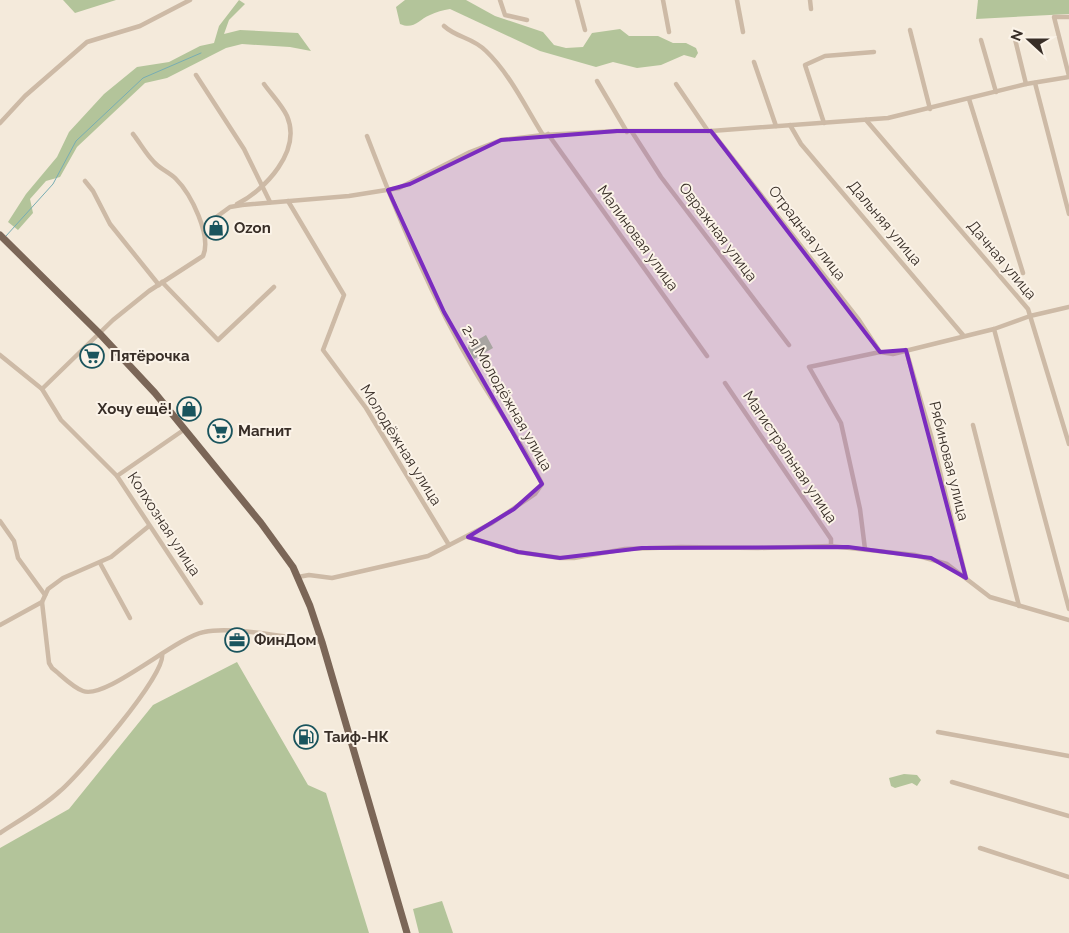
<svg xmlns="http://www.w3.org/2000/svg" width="1069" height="933" font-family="Raleway,sans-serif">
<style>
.green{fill:#b3c49a}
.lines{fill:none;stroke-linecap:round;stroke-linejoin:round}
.stream{stroke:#78adb3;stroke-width:1}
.minor{stroke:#cdbaa6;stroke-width:4.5}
.primary{stroke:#7b6657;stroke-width:7}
.marked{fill:#7b2cbf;fill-opacity:0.2;stroke:#7b2cbf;stroke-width:4;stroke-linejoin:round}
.labels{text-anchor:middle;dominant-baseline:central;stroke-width:4;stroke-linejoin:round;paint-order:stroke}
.street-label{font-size:15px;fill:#382e27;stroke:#fbf3e8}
.poi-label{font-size:15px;font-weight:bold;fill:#382e27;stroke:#fbf3e8;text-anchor:start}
</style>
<rect width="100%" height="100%" fill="#f4eadb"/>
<g class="green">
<polygon points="63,0 116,0 75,13"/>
<polygon points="239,0 245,4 229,20 224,34 240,30 298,33 311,51 290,47 242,44 226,48 167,78 145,83 77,147 60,177 46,181 30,199 33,213 18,230 8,222 26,194 57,157 69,132 104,94 137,67 169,62 200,46 214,43 219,26"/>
<path d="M405 0H466L495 16 543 32 554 45 566 48 583 47 592 33 620 29 629 36H658L673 43H686L696 48 698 53 695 58 684 55 661 65 637 68 613 62 596 67 540 51 450 9C443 10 436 12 430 15 418 20 414 30 400 24L396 7Z"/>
<polygon points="978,0 1069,0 1069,14 976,19"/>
<polygon points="486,335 493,348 474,359 468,348 469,345"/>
<polygon points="237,662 308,785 326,793 369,933 0,933 0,848 69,809 153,705"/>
<polygon points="904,774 917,775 921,780 917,786 912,783 895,788 891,786 889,778"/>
<polygon points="442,901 453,933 419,933 413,909"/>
</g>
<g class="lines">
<polyline class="stream" points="6,236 53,184 76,141 143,78 201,53"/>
<g class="minor">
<polyline points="500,0 505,15 527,20"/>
<polyline points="577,0 585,30"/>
<polyline points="663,0 669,32"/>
<polyline points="737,0 743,32"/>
<polyline points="810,0 811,9"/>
<polyline points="1069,17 1054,17 1069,76"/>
<path d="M444 26C457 38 472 37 486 51 510 74 526 108 543 135"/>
<polyline points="910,30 930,109"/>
<polyline points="1014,35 1026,84"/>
<polyline points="981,40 996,92"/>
<polyline points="754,62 776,126"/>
<polyline points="196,75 244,149 270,202"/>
<polyline points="597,81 627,132"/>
<polyline points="1035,83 1069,214"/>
<polyline points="676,84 708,131"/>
<polyline points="969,99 1023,273"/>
<polyline points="866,120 1028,309 1069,444"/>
<polyline points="0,123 25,96 87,42 140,26 190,0"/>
<polyline points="824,123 805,65 825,56 874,52"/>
<polyline points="790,125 801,144 963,335"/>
<polyline points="711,131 859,320 880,352"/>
<polyline points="632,132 661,177 789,345"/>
<polyline points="548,134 707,356"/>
<polyline points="85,181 93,191 110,224 159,285"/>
<polyline points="288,201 344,295 323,350 366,408 449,545"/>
<path d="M237 204C265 190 302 151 287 116 282 105 271 94 264 84"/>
<polyline points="204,226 230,207 242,205 349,196 399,188 470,152 501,140 543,135 617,131 711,131 888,118 1026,84 1069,77"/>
<polyline points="162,282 218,340 274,287"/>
<polyline points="994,329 1069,609"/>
<polyline points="906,350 932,439 966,578"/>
<polyline points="0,355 42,389 61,420 117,476 201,603"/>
<polyline points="725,383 831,539 831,546"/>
<path d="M42 389 113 320 149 291 203 256C212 236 191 194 176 179 169 172 160 169 154 162 146 154 140 143 133 134"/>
<polyline points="973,425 1019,606"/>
<polyline points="117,476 185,429"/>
<polyline points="0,521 14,541 18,558 45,595"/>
<polyline points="468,537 518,552 560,558 574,558 625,549 681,547 758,548 831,546 915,555 947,564 990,597 1069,620"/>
<polyline points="865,549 860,509 841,423 809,367 880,352 893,354 994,329 1030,316 1069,307"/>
<polyline points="100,563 130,618"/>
<path d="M298 577 309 575 332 578 428 556 492 523 535 494 542 484C524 445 498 410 476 373 432 299 398 217 367 136"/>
<path d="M42 602 49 663 52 668C61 675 72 687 83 691 106 700 176 637 204 632 233 626 290 638 322 642"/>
<polyline points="0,625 42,602 48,589 63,578 111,557 149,526"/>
<polyline points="938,732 1069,756"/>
<polyline points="952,782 1069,816"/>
<path d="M0 833C20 820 43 807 60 791 79 775 167 674 162 654"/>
<polyline points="980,848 1069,877"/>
</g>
<polyline class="primary" points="0,235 100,334 155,393 261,523 293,567 310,606 322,642 407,933"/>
</g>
<path class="marked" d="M617 131H711L880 352 906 350 966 578 931 558 848 547 642 548 560 558 518 552 468 537 514 509 542 484 444 312 388 190 410 184 501 140Z"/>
<defs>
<g id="shop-ring" transform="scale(1.25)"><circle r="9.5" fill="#fbf3e8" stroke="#1a545d" stroke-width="1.5"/><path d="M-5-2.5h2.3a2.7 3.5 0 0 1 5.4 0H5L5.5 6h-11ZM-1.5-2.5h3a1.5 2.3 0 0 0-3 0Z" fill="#1a545d"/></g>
<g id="supermarket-ring" transform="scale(1.25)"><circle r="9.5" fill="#fbf3e8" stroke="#1a545d" stroke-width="1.5"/><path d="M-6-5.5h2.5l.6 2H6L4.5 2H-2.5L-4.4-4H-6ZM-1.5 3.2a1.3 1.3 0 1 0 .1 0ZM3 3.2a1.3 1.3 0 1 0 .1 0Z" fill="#1a545d"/></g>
<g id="office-ring" transform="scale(1.25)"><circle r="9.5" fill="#fbf3e8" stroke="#1a545d" stroke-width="1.5"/><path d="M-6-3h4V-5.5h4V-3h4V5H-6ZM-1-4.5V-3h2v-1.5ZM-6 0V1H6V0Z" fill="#1a545d"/></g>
<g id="fuel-ring" transform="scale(1.25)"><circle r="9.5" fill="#fbf3e8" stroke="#1a545d" stroke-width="1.5"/><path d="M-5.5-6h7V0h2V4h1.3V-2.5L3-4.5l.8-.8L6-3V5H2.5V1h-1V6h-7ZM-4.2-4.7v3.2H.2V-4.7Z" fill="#1a545d"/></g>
</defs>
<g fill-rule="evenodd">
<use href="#shop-ring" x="216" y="228"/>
<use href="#supermarket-ring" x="92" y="356"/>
<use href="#shop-ring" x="189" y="409"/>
<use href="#supermarket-ring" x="220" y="431"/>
<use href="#office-ring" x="237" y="640"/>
<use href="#fuel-ring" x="306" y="737"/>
</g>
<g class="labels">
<g class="street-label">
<text transform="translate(885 223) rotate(50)">Дальняя улица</text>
<text transform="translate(718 232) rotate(53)">Овражная улица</text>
<text transform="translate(807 233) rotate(52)">Отрадная улица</text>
<text transform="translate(638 238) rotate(54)">Малиновая улица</text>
<text transform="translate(1002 260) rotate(50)">Дачная улица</text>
<text transform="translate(507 398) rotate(60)">2-я Молодёжная улица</text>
<text transform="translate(401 445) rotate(58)">Молодёжная улица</text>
<text transform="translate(790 457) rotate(56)">Магистральная улица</text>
<text transform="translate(949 461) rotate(76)">Рябиновая улица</text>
<text transform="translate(164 524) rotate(57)">Колхозная улица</text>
</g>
<g class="poi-label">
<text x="234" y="228">Ozon</text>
<text x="110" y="356">Пятёрочка</text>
<text x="172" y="409" text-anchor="end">Хочу ещё!</text>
<text x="238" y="431">Магнит</text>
<text x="254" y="640">ФинДом</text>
<text x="324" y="737">Таиф-НК</text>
</g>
</g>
<g transform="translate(1029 40) rotate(291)" stroke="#fbf3e8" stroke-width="4" paint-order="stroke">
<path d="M0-4L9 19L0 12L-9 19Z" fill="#382e27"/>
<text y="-8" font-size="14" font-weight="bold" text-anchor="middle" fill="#382e27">N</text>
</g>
</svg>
